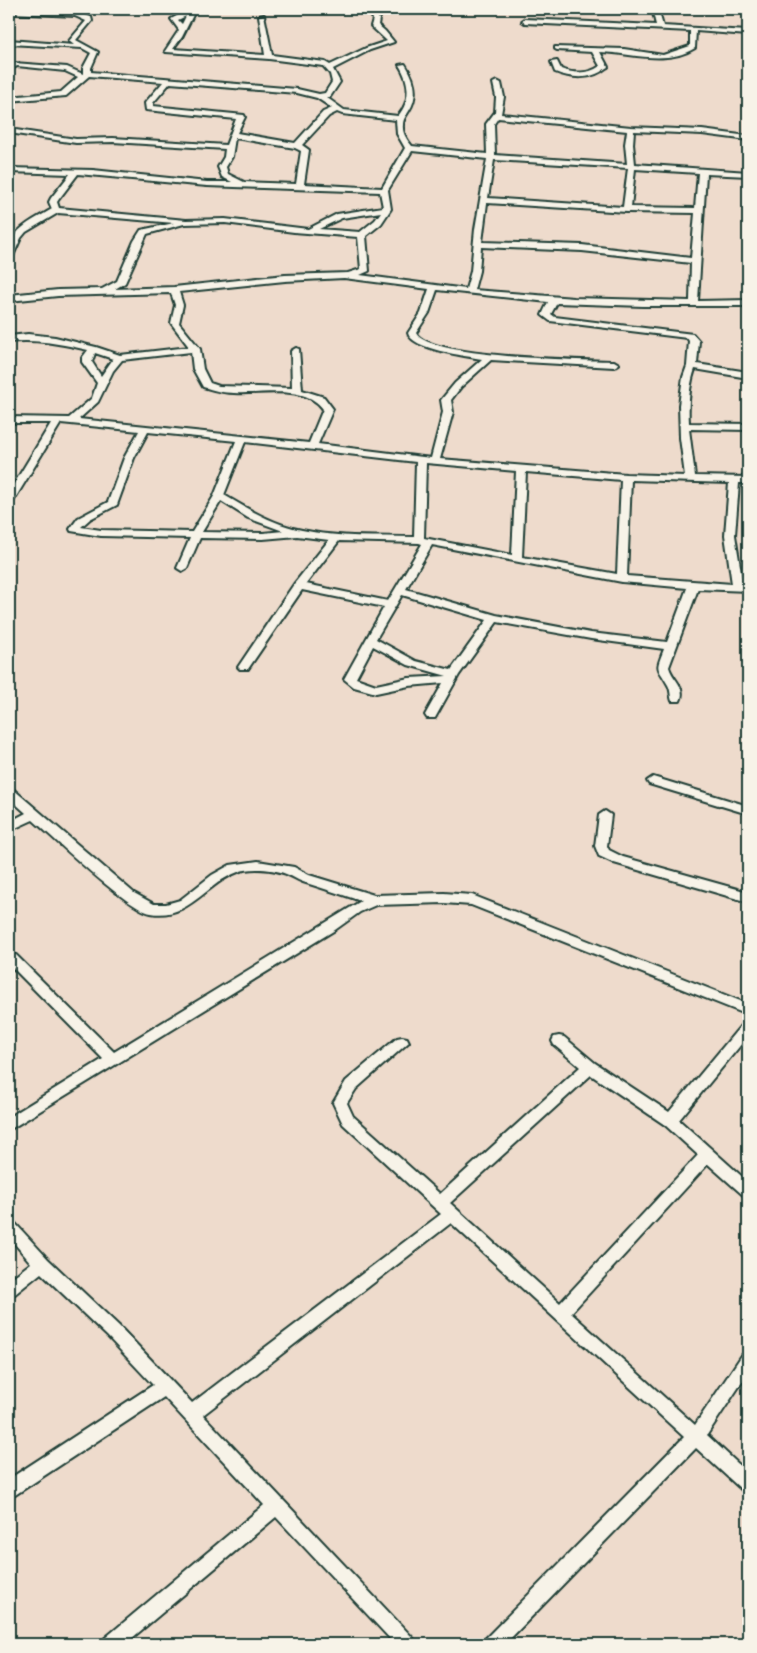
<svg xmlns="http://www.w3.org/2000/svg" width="757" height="1653" font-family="Sriracha,sans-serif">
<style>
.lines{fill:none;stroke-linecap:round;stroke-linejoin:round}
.street-casing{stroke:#1f3d34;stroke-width:4}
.street{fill:#f7f3e8;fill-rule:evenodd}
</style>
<rect width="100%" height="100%" fill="#eedbcc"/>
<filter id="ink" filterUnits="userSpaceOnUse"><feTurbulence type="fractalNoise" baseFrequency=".02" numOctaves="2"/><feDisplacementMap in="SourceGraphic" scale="10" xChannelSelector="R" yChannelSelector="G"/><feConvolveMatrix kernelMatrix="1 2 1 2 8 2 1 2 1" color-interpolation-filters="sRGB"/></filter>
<g filter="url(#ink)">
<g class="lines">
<g class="street-casing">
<g id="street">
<path d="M9 9 76 12 91 17 92 21 76 40 98 52 91 68V72L297 89 319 94 325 93 332 82 330 74 323 66 269 59 166 52 165 51 179 30 171 19 190 9H196L182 37 173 49 265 55 259 16 264 15 272 55 325 62 330 65 366 48 387 41 371 26 373 19 369 11 374 10 379 19 378 25 385 31 394 42 370 50 333 69 340 82 330 97H326L344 110 398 116C411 100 410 82 399 65L405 64C415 79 419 95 409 111 406 116 403 119 403 125 402 133 407 140 412 146L487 154 486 124 495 112 496 97 493 83 497 81 501 83 504 97 501 114 631 127 702 130 748 136V140L702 134 634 131 633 144 635 164 748 172V176L706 174 698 301 748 300V306H643L557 303 551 314 555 317 693 334 699 341 697 364 748 372V378L695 369C689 386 688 405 689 423L748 424V430L689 429 695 476 748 477V483H739L735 535 743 585H748V591L698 589 669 667C672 679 687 687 680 701H672C670 696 671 690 668 685 657 665 655 672 664 649L591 639 497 622 459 675 435 718H427L425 715 443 683 409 686 376 693 354 687 344 679 384 607 302 590 248 669H240L238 667 294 584 329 540 297 536 263 539 200 538 187 568 182 571 177 568 190 538 101 536 71 531 70 529 78 518 108 502 124 458 139 431 61 423 14 500 9 503V492L51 423H9V417L69 418 92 398 97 383 82 362V358L88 350C61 344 36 339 9 342V336L28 334 55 337 96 347 120 355 189 347 171 323 175 305 171 293 58 296 9 301V295L58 290 102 289 117 281 134 241 141 230 174 223 58 213 26 232 21 238 13 256 9 258C9 229 29 223 52 209L49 202 51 198 70 174 9 172V168L93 170 207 182H232L222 177 218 167 224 157 225 149 113 142 76 143 9 133V129L76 139 113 138 226 145 236 119 146 110 145 103 163 82 89 76 66 96 9 101V97L61 92 78 77 65 71 17 66 9 71V66L14 63 67 67 83 74V68L91 53 82 48 9 44V40L74 45 69 41 86 21 75 16 9 13ZM186 16 182 24 178 20ZM170 83 297 93 317 98 332 108 323 112 295 143 237 133 245 117 244 115 153 106V103ZM337 112 342 114 396 120 397 134 405 148 382 188 304 184 309 150 302 145 329 116ZM498 118 627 131 625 144 627 164 495 155 494 124ZM235 138 295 148 301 151 296 184 244 182 228 174 226 167 232 157ZM412 151 487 159 475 229 471 271 466 289 360 275 369 271 366 236 381 224 391 209 388 190ZM494 160 628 168 623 207 488 198ZM635 169 698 173 695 208 631 207ZM78 174 207 186 380 192 383 207 337 214 308 229 225 219 186 220 59 208 57 202 59 199ZM487 203 627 212 695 213 691 258 582 245 482 242ZM381 212 375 220 360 232 319 229 342 218ZM225 223 294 232 358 237 361 269 348 273 285 275 174 287 115 289 125 283 147 234 184 224ZM481 247 582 251 691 263 690 301 574 298 474 290 479 271ZM344 278 429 289 421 313 408 333C411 349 466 356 482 359L455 383 441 400 443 412 431 458 318 444 333 409 324 397 302 390 299 349 296 348 291 351 292 388 219 386 210 383 203 369 200 349 179 323 183 305 179 292 285 281ZM437 290 548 302 542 315 550 321 687 338 689 341 687 366 683 377 679 405 680 438 685 476 626 474 440 459 453 412 451 400 461 387 491 360 614 367 619 364 614 361C584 360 428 358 416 333L429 313ZM191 352 193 369 203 387C213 390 223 393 234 393 261 395 305 384 323 409L309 443 79 419 98 402 113 371 122 360ZM95 353 113 359 101 376 92 362ZM148 432 236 441 214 496 192 532 101 530 81 527 90 519 117 505 134 458ZM245 442 416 462 414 537C377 536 338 538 302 530 274 525 248 509 224 495ZM426 463 516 471 512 555 424 538ZM526 472 621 480 617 574 522 557ZM631 480 729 483 725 535 732 584 627 576ZM221 501 248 518 283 531 263 533 202 532ZM339 541 419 543 422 544 388 601 306 584ZM432 545 622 582 687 588 667 642 591 633 496 615 406 589ZM402 595 487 620 451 670 416 661 376 639ZM373 646 408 665 447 676 409 678 376 685 356 678Z"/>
<path d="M652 9H658L663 26 748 31V35L696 31 695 48C666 66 632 53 600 52L608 67 606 68C592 80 572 79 555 72L551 62 557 61 561 69C574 74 589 74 600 66L592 52 557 50 555 49V47L624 49 663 55 690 46V31L525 23 522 21 525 19 656 25Z"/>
<polygon points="653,777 748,806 748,814 649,784 647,781"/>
<path d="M9 788 13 789 134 893 154 904H166L180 900 212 875 230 865 258 861 294 867 309 875 374 895 444 893 472 895 748 1004V1015L471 905 444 903 376 905 360 912 335 930 9 1130V1117L103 1059 9 964V954L16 955 114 1052 361 901C342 895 323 888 303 882 297 880 292 876 286 874 273 869 251 867 238 872 206 883 189 920 151 913 127 909 55 839 33 820L9 831V822L26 813 9 798Z"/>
<polygon points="605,811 611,815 607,846 609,850 623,857 748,892 748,902 614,863 599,856 595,846 599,815"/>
<path d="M748 1022V1036L679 1120 748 1182V1197L743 1195 708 1164 571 1313 695 1425 742 1355 748 1353V1373L707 1435 748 1473V1492L742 1490 696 1448 505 1644H483L486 1638 684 1437 451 1223 203 1415 413 1638 416 1644H395L276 1517 125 1644H102L105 1638 264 1505 164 1397 15 1495 9 1497V1479L153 1385 107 1336 41 1273 15 1294 9 1296V1280L31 1263 9 1237V1221L14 1222 48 1259 119 1326 192 1403 441 1214 343 1124 333 1103 346 1081 397 1038 402 1037 407 1038 409 1042 356 1089 347 1103 353 1116 440 1194 580 1067 554 1045 552 1041 554 1037 559 1036 564 1037 595 1063 669 1112 743 1023ZM591 1075 665 1125 698 1155 560 1303 450 1203Z"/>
</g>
</g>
<use href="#street" class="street"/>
</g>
</g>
<rect width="757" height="1653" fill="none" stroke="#f7f3e8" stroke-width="30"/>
<rect x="15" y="15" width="727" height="1623" fill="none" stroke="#1f3d34" stroke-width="2" filter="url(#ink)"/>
</svg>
